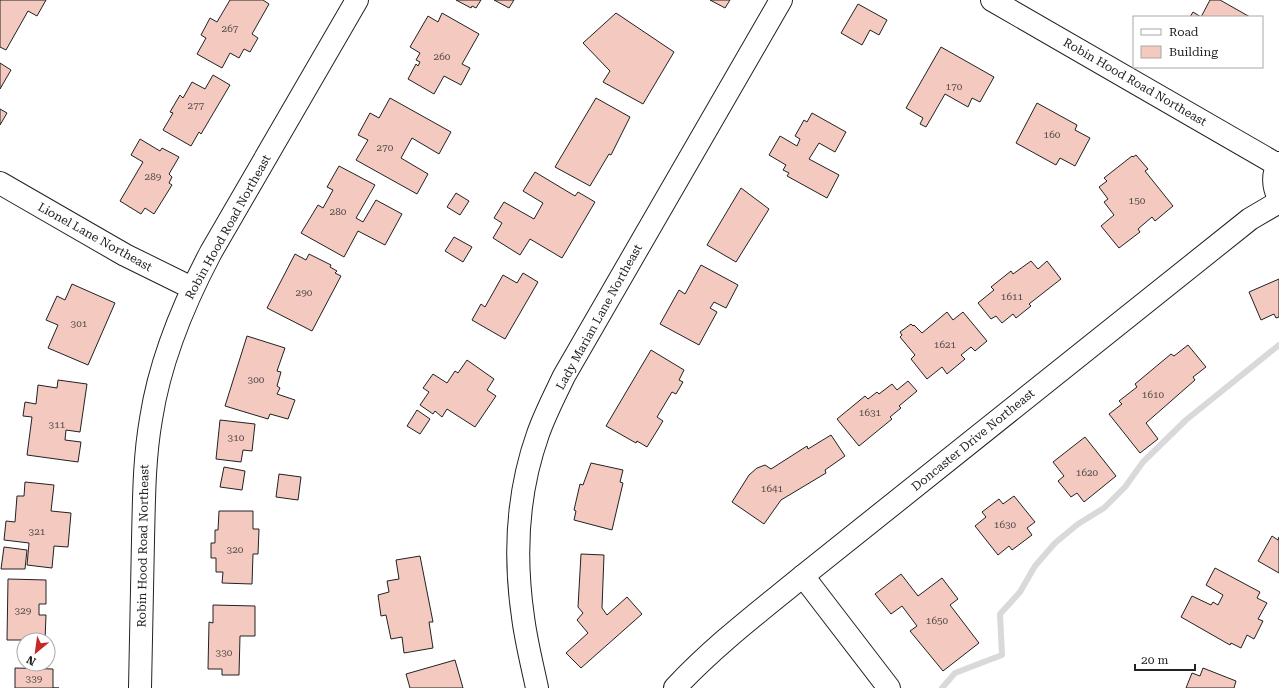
<svg xmlns="http://www.w3.org/2000/svg" width="1279" height="688" font-family="'Roboto Serif',serif">
<style>
.lines{fill:none;stroke-linecap:round;stroke-linejoin:round}
.stream{stroke:#d9d9d9;stroke-width:6}
.building{fill:#f3c9c0;stroke:#222}
.minor-casing{stroke:#222;stroke-width:24}
.minor{stroke:#fff;stroke-width:22}
.labels{text-anchor:middle;dominant-baseline:central;stroke-width:3;stroke-linejoin:round;paint-order:stroke}
.number-label{font-size:10px;fill:#564c4a}
.street-label{font-size:12px;fill:#222;stroke:#fff}
</style>
<rect width="100%" height="100%" fill="#fff"/>
<g class="lines">
<polyline class="stream" points="942,688 955,673 1002,655 1000,614 1020,592 1035,566 1055,543 1078,524 1104,508 1125,487 1143,462 1186,420 1279,345"/>
</g>
<g class="building">
<polygon points="0,0 46,0 37,16 28,11 6,50 0,47"/>
<polygon points="230,0 263,0 269,4 252,34 258,38 250,52 244,49 239,58 230,53 222,68 197,54 206,38 201,35 210,18 217,22"/>
<polygon points="456,0 481,0 476,8 472,6 471,8"/>
<polygon points="494,0 514,0 509,8"/>
<polygon points="710,0 730,0 725,8"/>
<polygon points="1210,0 1220,0 1250,17 1190,17 1193,12 1201,17"/>
<polygon points="858,4 887,20 879,35 870,30 862,45 841,33"/>
<polygon points="442,13 479,34 462,64 470,68 461,85 444,76 434,94 408,79 416,64 418,66 420,62 416,60 420,53 410,47 428,16 438,22"/>
<polygon points="616,13 674,52 643,104 603,82 610,71 583,43"/>
<polygon points="941,47 994,77 980,102 972,98 968,107 945,94 926,127 920,124 923,118 906,108"/>
<polygon points="0,63 11,70 0,89"/>
<polygon points="213,75 230,85 201,134 199,132 191,146 163,130 173,113 170,112 180,95 183,98 192,82 205,89"/>
<polygon points="390,98 451,132 439,154 412,138 401,158 428,174 417,194 356,160 368,140 358,135 370,113 379,118"/>
<polygon points="596,98 630,117 611,155 609,154 590,186 555,167"/>
<polygon points="1037,103 1077,125 1075,130 1090,138 1075,166 1060,158 1056,165 1016,143"/>
<polygon points="0,109 7,113 0,125"/>
<polygon points="812,113 846,132 835,152 819,143 809,159 839,175 827,198 787,176 789,173 783,170 786,165 769,155 780,136 797,146 800,139 795,136 804,120 807,122"/>
<polygon points="140,139 160,151 162,148 179,157 169,174 172,177 169,183 172,185 154,214 145,208 141,214 120,201 143,162 131,155"/>
<polygon points="1136,155 1148,169 1145,171 1173,206 1155,221 1152,217 1138,229 1140,232 1119,248 1101,226 1114,215 1104,202 1108,199 1099,187 1107,181 1104,178 1132,156 1133,157"/>
<polygon points="339,166 375,185 356,218 363,222 376,200 402,214 385,245 358,231 344,257 301,233 318,205 323,208 333,190 327,187"/>
<polygon points="535,172 575,196 578,192 595,202 562,258 530,239 520,255 493,238 502,223 494,218 504,202 534,219 543,203 523,191"/>
<polygon points="741,188 769,209 736,262 707,245"/>
<polygon points="456,193 469,201 460,215 447,207"/>
<polygon points="454,237 472,247 463,262 445,251"/>
<polygon points="295,254 306,260 309,254 331,265 330,267 337,271 335,273 341,276 312,331 267,308"/>
<polygon points="1031,261 1038,269 1047,261 1061,279 1029,304 1031,306 1016,318 1013,314 1002,323 996,316 991,319 978,303 994,290 991,287 1011,271 1013,274"/>
<polygon points="701,265 738,285 726,308 714,302 710,308 717,312 699,345 660,324 679,290 685,294"/>
<polygon points="523,273 538,282 505,339 472,320 481,304 485,307 503,275 517,283"/>
<polygon points="1279,279 1279,317 1276,318 1274,314 1261,320 1249,292"/>
<polygon points="72,284 115,303 88,365 48,348 58,325 46,320 57,296 65,300"/>
<polygon points="947,312 953,320 963,312 987,341 975,351 971,347 961,355 965,359 947,374 942,367 927,379 911,359 915,355 900,337 902,335 900,332 911,324 913,326 914,325 922,333"/>
<polygon points="247,336 285,348 277,371 281,372 277,386 280,388 277,394 295,400 288,419 270,414 268,419 225,406"/>
<polygon points="1188,345 1206,367 1193,377 1195,380 1146,423 1158,439 1140,453 1109,414 1122,404 1119,401 1137,387 1135,384 1171,354 1174,356"/>
<polygon points="651,350 684,370 679,380 683,382 676,394 672,392 657,417 663,421 647,447 637,441 636,443 606,426"/>
<polygon points="467,360 494,379 487,390 496,396 475,427 447,409 442,417 435,411 433,414 420,405 429,392 423,388 433,374 447,383 455,371 458,373"/>
<polygon points="58,380 87,384 80,432 66,430 65,440 81,442 78,462 27,455 32,417 23,416 25,402 36,404 38,385 57,388"/>
<polygon points="908,381 917,391 899,406 901,408 890,417 892,419 859,446 837,419 865,396 868,399 877,392 879,394 892,384 897,390"/>
<polygon points="417,410 430,419 420,434 407,426"/>
<polygon points="220,420 255,424 252,451 243,450 241,462 216,459"/>
<polygon points="831,435 845,456 825,470 826,473 781,500 764,524 732,502 749,475 757,468 765,465 771,469 807,446 808,449"/>
<polygon points="1085,437 1116,476 1084,502 1077,493 1071,497 1058,481 1064,476 1053,462"/>
<polygon points="591,463 623,470 620,482 623,483 612,530 574,520 576,511 574,510 580,484 583,485"/>
<polygon points="224,467 245,471 242,490 220,487"/>
<polygon points="279,474 301,477 298,500 276,497"/>
<polygon points="25,482 54,485 51,511 71,513 68,547 54,546 52,568 27,565 29,543 4,540 6,521 15,522 17,496 24,496"/>
<polygon points="1014,496 1035,522 1027,528 1032,535 1012,550 1009,546 998,555 975,526 986,517 982,512 999,499 1003,504"/>
<polygon points="219,511 253,511 253,529 259,529 258,554 253,554 252,584 222,583 223,572 216,572 216,558 211,558 211,543 215,543 215,530 218,530"/>
<polygon points="1272,536 1278,540 1279,537 1279,573 1258,561"/>
<polygon points="4,547 27,550 25,569 1,569"/>
<polygon points="581,554 604,555 602,608 607,615 627,597 642,614 581,668 566,653 588,633 577,620 583,613 578,607"/>
<polygon points="420,556 433,622 429,622 433,648 404,653 402,637 391,639 386,615 381,616 378,595 389,592 387,581 399,579 396,560"/>
<polygon points="1215,568 1260,592 1257,598 1267,603 1258,619 1263,621 1254,639 1247,635 1241,648 1231,643 1230,645 1181,617 1192,596 1211,605 1213,602 1218,605 1223,595 1206,585"/>
<polygon points="901,574 918,596 942,578 958,599 950,605 979,643 943,671 910,631 917,626 902,606 891,614 875,594"/>
<polygon points="8,579 46,580 46,604 39,604 39,615 46,615 45,640 7,640"/>
<polygon points="213,605 255,606 255,636 240,636 239,675 222,675 222,669 208,669 209,622 213,623"/>
<polygon points="455,660 463,688 410,688 406,674"/>
<polygon points="15,668 53,669 53,688 59,688 15,688"/>
<polygon points="1203,668 1236,681 1234,688 1186,688 1192,673 1200,676"/>
</g>
<g class="lines">
<g class="minor-casing">
<g id="minor">
<polyline points="992,0 1278,165"/>
<path d="M1279 163C1272 174 1273 187 1279 198"/>
<polyline points="0,183 125,255 192,288"/>
<polyline points="803,576 889,688"/>
<path d="M140 688C141 639 142 589 143 540 144 499 144 459 151 419 160 360 183 305 211 252L357 0"/>
<path d="M537 688C532 664 526 641 523 617 514 555 517 493 538 434 545 414 555 395 564 376L781 0"/>
<path d="M675 688C714 646 759 612 803 576L1250 219 1279 202"/>
</g>
</g>
<use href="#minor" class="minor"/>
</g>
<g class="labels">
<g class="number-label">
<text x="230" y="28">267</text>
<text x="442" y="56">260</text>
<text x="954" y="86">170</text>
<text x="196" y="105">277</text>
<text x="1052" y="134">160</text>
<text x="385" y="147">270</text>
<text x="153" y="176">289</text>
<text x="1137" y="200">150</text>
<text x="338" y="211">280</text>
<text x="304" y="292">290</text>
<text x="1012" y="296">1611</text>
<text x="79" y="323">301</text>
<text x="945" y="344">1621</text>
<text x="256" y="379">300</text>
<text x="1153" y="394">1610</text>
<text x="870" y="412">1631</text>
<text x="57" y="424">311</text>
<text x="236" y="437">310</text>
<text x="1087" y="472">1620</text>
<text x="772" y="488">1641</text>
<text x="1005" y="524">1630</text>
<text x="37" y="531">321</text>
<text x="235" y="549">320</text>
<text x="23" y="610">329</text>
<text x="937" y="620">1650</text>
<text x="224" y="652">330</text>
<text x="34" y="678">339</text>
</g>
<g class="street-label">
<text transform="translate(1135 82) rotate(30)">Robin Hood Road Northeast</text>
<text transform="translate(228 227) rotate(-61)">Robin Hood Road Northeast</text>
<text transform="translate(95 237) rotate(29)">Lionel Lane Northeast</text>
<text transform="translate(599 317) rotate(-61)">Lady Marian Lane Northeast</text>
<text transform="translate(973 440) rotate(-39)">Doncaster Drive Northeast</text>
<text transform="translate(143 546) rotate(-89)">Robin Hood Road Northeast</text>
</g>
</g>
<rect x="1133" y="16" width="130" height="52" fill="#ffffff" stroke="#a7a7a7"/>
<rect x="1141" y="29" width="20" height="6" fill="#ffffff" stroke="#a7a7a7"/>
<text x="1169" y="36" font-size="12" fill="#222222">Road</text>
<rect x="1141" y="46" width="20" height="12" fill="#f3c9c0" stroke="#a7a7a7"/>
<text x="1169" y="56" font-size="12" fill="#222222">Building</text>
<g transform="translate(36 652) rotate(209)"><circle r="19" fill="#ffffff" stroke="#a7a7a7"/>
<path d="M0-3L7 15L0 10L-7 15Z" fill="#c62828"/>
<text y="-6" font-size="11" font-weight="bold" text-anchor="middle" fill="#222222">N</text>
</g>
<path d="M1135 664v6h60v-6" fill="none" stroke="#222222" stroke-width="2"/>
<text x="1141" y="664" font-size="12" fill="#222222" stroke="#ffffff" stroke-width="3" paint-order="stroke">20 m</text>
</svg>
